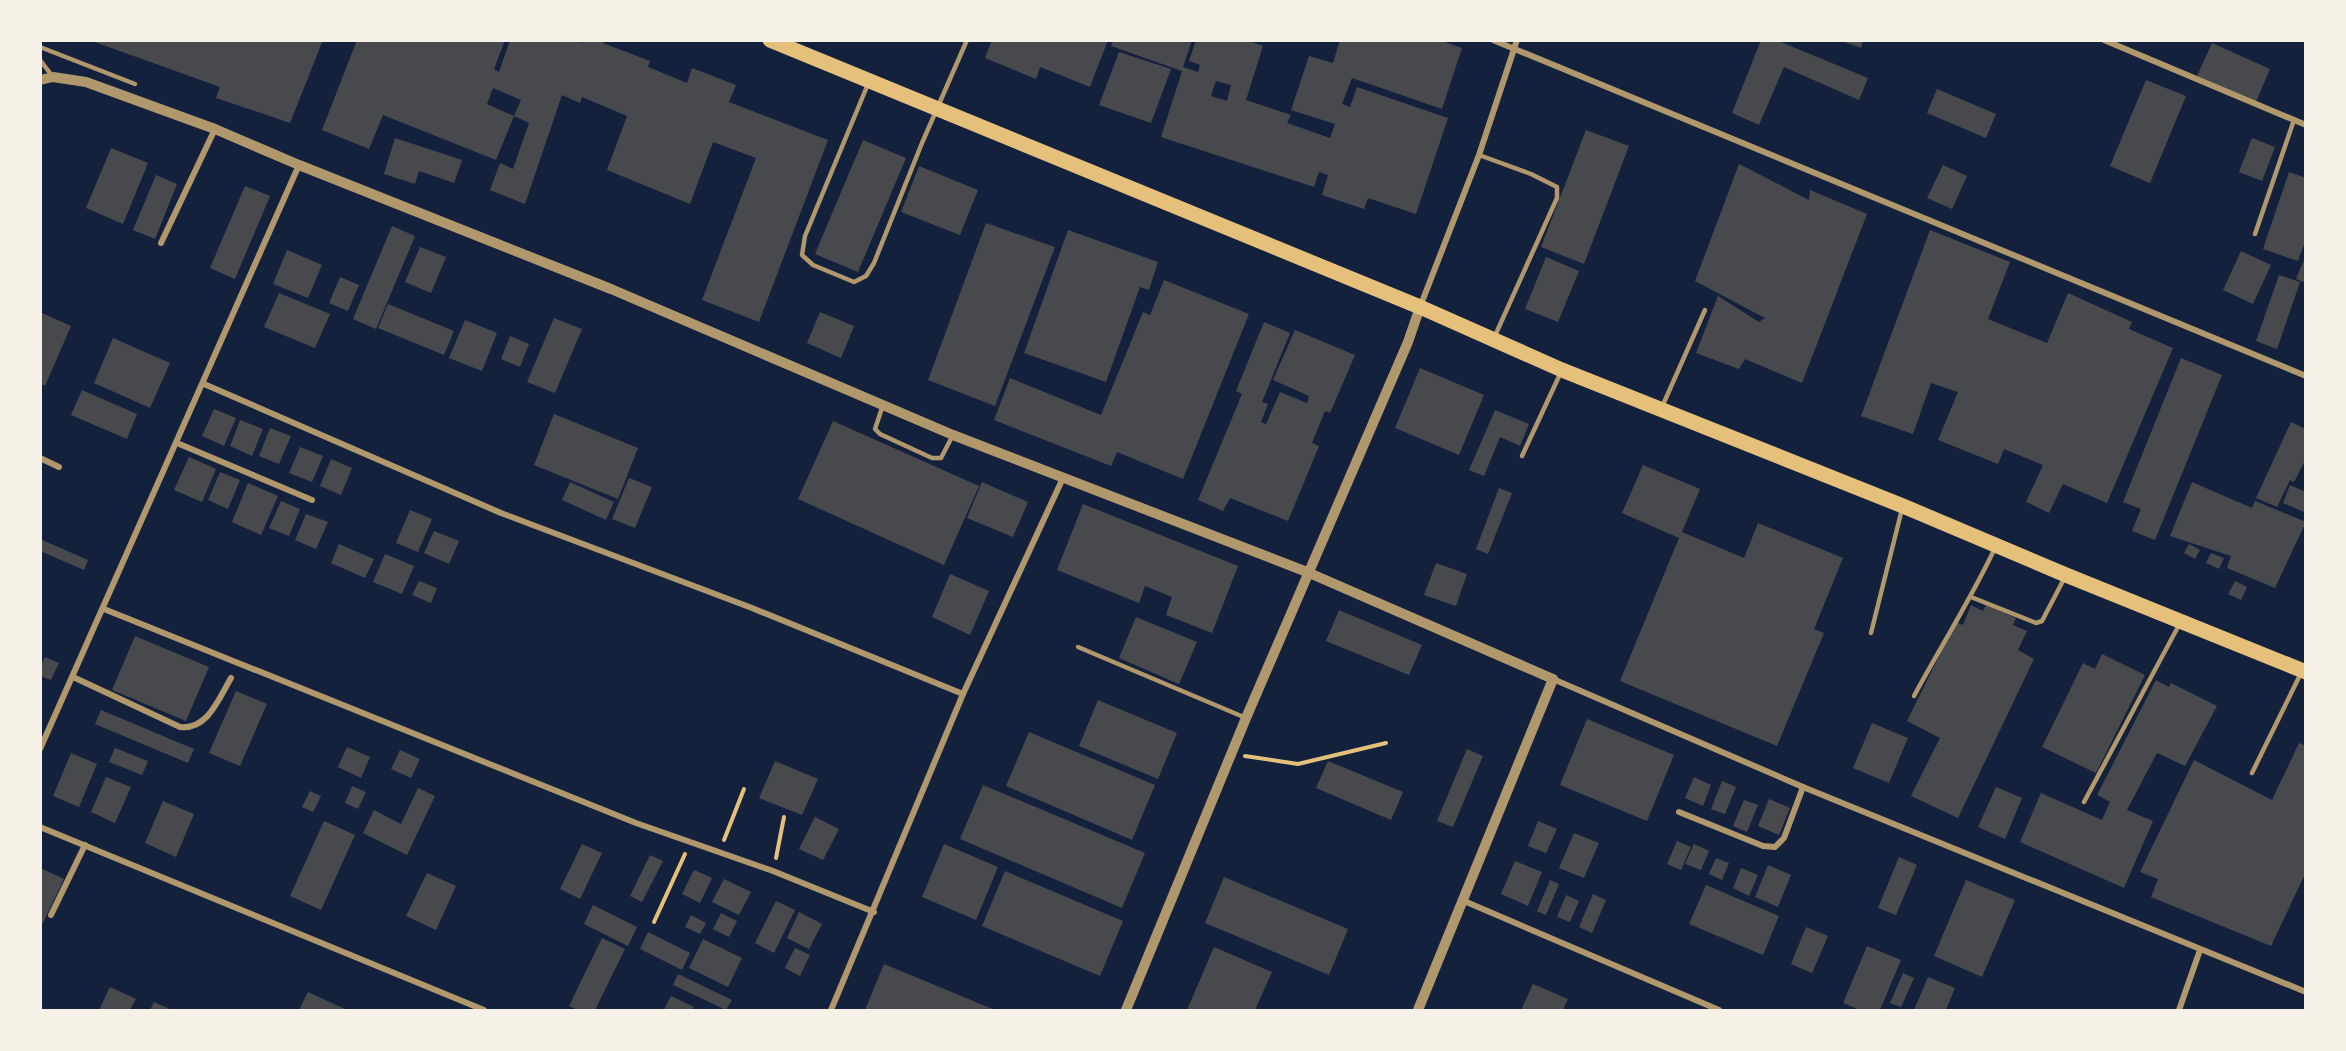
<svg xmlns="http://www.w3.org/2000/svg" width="2346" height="1051" font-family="'Public Sans',sans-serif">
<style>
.building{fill:#48494c;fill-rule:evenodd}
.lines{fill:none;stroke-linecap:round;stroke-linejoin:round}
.path{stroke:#e5c07b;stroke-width:4}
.service{stroke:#b1986c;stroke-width:4.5}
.minor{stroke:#b1986c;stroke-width:6}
.tertiary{stroke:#b1986c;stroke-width:10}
.primary{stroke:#e5c07b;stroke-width:15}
</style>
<rect width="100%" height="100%" fill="#14213d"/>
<g class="building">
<polygon points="323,40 290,123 216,98 220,87 92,41"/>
<path d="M357 40H505L494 69 499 72 510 40H577L583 43 584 40H604L603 43 650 61 648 67 687 83 692 68 736 85 729 102 828 140 759 322 702 300 756 158 713 142 690 204 607 170 627 116 582 97 580 103 562 95 525 204 490 190 500 163 513 169 529 123 514 116 496 160 383 115 369 149 322 130ZM493 88 521 100 514 116 487 104Z"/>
<polygon points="992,40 1108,40 1090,87 1040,67 1036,79 985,58"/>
<path d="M1113 40H1192L1183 67 1198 72 1200 65 1189 61 1196 40H1247L1263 46 1246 100 1291 115 1287 123 1330 138 1335 124 1291 110 1309 56 1333 63 1340 40H1439L1462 48 1442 109 1352 78 1342 104 1350 107 1357 87 1448 118 1416 214 1368 198 1364 209 1322 195 1328 175 1319 172 1314 187 1161 137 1182 71 1111 46ZM1216 81 1231 85 1227 101 1211 96Z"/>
<polygon points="1761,40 1776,40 1868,78 1859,100 1784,67 1759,125 1732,113"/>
<polygon points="1839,40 1863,40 1861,48"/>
<polygon points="2212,43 2270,69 2256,102 2197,76"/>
<polygon points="1119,52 1171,69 1151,123 1099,105"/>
<polygon points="2146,80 2186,96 2150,183 2110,166"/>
<polygon points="1937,89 1996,114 1986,138 1927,113"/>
<polygon points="1586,130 1629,146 1584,264 1541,247"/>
<polygon points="395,138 462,160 454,183 419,171 415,184 384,174"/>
<polygon points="2252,138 2275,147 2262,181 2239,172"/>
<polygon points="863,140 906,158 858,272 815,254"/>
<polygon points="111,148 148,163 123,224 86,208"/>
<polygon points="1739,164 1809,200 1810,190 1867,214 1802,383 1745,359 1739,369 1696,353 1718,296 1759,322 1765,318 1695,281"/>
<polygon points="1943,165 1967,176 1952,209 1927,198"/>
<polygon points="919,166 978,190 960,235 901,212"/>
<polygon points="2289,172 2306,178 2306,239 2298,261 2263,249"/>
<polygon points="156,175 177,184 155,239 133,230"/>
<polygon points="245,186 270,196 235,279 210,268"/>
<polygon points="986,223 1055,247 995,406 928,380"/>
<polygon points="392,226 415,236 376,329 353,319"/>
<polygon points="1068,230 1158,262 1149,290 1140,287 1106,382 1024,353"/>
<polygon points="1930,230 2010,262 1988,319 2047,343 2068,293 2132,322 2129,329 2173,348 2107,503 2063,484 2049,513 2026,502 2043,465 2004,449 1998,464 1938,440 1958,392 1931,383 1913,434 1861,416"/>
<polygon points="420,247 446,257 431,293 405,282"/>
<polygon points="287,250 322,265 308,298 273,284"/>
<polygon points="2241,251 2271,265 2253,304 2223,290"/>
<polygon points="2306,255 2306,283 2296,279"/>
<polygon points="1546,257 1579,271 1558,322 1525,309"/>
<polygon points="2279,275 2300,282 2277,349 2256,341"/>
<polygon points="340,277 359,285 348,311 329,303"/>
<polygon points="1164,280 1249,314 1183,479 1117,452 1111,466 994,420 1010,378 1101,415 1143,312 1150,315"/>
<polygon points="279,293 330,314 315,348 264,327"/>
<polygon points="388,304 454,331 444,355 378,328"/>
<polygon points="40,312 71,326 45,386 40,383"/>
<polygon points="820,312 854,326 841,358 807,343"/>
<polygon points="554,318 582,329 555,393 527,382"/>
<polygon points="465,320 497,333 482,371 449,358"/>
<polygon points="1264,322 1290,333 1262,402 1268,404 1261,422 1266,424 1280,392 1307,403 1309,396 1273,380 1295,330 1355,355 1330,413 1325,411 1312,443 1319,446 1288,521 1230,498 1223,511 1198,500 1242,394 1236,391"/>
<polygon points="510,336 529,344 520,367 501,359"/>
<polygon points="113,338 170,363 150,408 94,383"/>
<polygon points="2181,358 2222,375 2155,540 2132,531 2141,509 2123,502"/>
<polygon points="1420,368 1484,395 1459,455 1395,428"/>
<polygon points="82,390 137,414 127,439 71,415"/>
<polygon points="214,409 236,418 224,446 202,436"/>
<polygon points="1495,410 1529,424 1520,446 1500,437 1484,476 1469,470"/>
<polygon points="554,414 638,448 618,499 534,465"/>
<polygon points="240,420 263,429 252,456 230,446"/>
<polygon points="833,421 979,486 944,565 798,499"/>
<polygon points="2291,422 2306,429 2306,459 2294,482 2290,480 2277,507 2256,498"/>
<polygon points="270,428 291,436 279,464 259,456"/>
<polygon points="300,447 323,456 312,482 289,473"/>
<polygon points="189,457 216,469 202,502 174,490"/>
<polygon points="331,459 352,468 341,495 320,486"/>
<polygon points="1643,465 1700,489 1682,532 1744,558 1758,523 1843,558 1814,629 1824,633 1777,746 1620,681 1679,538 1622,513"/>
<polygon points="220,472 240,480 228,509 208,500"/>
<polygon points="629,478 652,487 635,528 612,519"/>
<polygon points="570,482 614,502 606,520 562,500"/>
<polygon points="982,482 1028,502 1013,537 967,518"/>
<polygon points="2192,482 2252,508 2255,501 2306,522 2275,588 2227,568 2231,556 2170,536"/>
<polygon points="248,483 278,496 261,535 232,522"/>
<polygon points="2290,485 2306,492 2304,512 2283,503"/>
<polygon points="1499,488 1512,493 1488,554 1476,549"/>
<polygon points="281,501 300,509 289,536 269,528"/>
<polygon points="1083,504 1238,566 1212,633 1166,615 1172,597 1145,586 1139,603 1057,570"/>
<polygon points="410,510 432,519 418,552 396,543"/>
<polygon points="306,514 328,522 316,549 295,540"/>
<polygon points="434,531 459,541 449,564 424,553"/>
<polygon points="40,539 88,560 84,570 40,551"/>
<polygon points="339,544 374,559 365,578 331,563"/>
<polygon points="2189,544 2200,550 2195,559 2184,553"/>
<polygon points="2211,553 2224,558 2219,569 2206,563"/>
<polygon points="385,554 414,566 402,594 373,582"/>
<polygon points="1436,563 1467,574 1456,606 1424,595"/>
<polygon points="950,574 989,591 970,635 932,617"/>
<polygon points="419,581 437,588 431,603 412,595"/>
<polygon points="2235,581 2247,587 2241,600 2228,594"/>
<polygon points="1971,605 1983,611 1986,605 2016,618 2013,625 2027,631 2018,650 2034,659 1958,818 1911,796 1940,738 1907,721 1956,622 1963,625"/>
<polygon points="1339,610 1422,645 1409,675 1326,641"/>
<polygon points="1136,617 1197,642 1179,684 1119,658"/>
<polygon points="135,636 209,667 186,721 112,690"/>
<polygon points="2102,654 2145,675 2096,773 2042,747 2083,663 2095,669"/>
<polygon points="45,657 59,663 51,680 40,676 40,667"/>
<polygon points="2156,680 2169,687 2171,683 2217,706 2185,766 2157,753 2127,810 2153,821 2124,888 2020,842 2041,793 2102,820 2110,802 2097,795"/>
<polygon points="236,691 267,704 240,766 209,753"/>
<polygon points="1098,700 1177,733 1158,779 1079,746"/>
<polygon points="101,710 194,749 188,763 95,724"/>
<polygon points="1587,719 1674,755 1647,821 1560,785"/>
<polygon points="1872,723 1908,738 1889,783 1853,768"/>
<polygon points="1029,732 1155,785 1132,840 1006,786"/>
<polygon points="2299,743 2306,746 2306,872 2271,946 2151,897 2158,879 2140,872 2194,760 2272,800"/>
<polygon points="347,747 370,757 361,778 338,767"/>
<polygon points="115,748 148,761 142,775 109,762"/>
<polygon points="1467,749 1483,756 1453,827 1437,821"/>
<polygon points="400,750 420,759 411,778 391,769"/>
<polygon points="71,753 97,764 79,807 53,796"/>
<polygon points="775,761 818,779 802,815 759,798"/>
<polygon points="1328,761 1403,792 1391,820 1316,788"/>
<polygon points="106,777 131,787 115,823 91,812"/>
<polygon points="1694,777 1711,785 1703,806 1685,798"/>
<polygon points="1722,781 1736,787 1725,814 1711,809"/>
<polygon points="983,785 1145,853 1122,908 960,839"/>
<polygon points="352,786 366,792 358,809 345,803"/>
<polygon points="1996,787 2022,798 2005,839 1978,827"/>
<polygon points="418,788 435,796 407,855 363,833 374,810 401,824"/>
<polygon points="310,791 321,796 313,812 302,807"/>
<polygon points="1769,799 1790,808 1779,835 1758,826"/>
<polygon points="1744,800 1758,805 1747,832 1733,826"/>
<polygon points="163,801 194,814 176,857 145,843"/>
<polygon points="815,817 839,829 823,860 799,849"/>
<polygon points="324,821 355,835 321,910 290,896"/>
<polygon points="1538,821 1557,829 1546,853 1528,846"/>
<polygon points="1574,833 1599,843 1584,878 1559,868"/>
<polygon points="1677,841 1691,847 1681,870 1667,864"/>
<polygon points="582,844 602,853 580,899 560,889"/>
<polygon points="944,844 998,867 976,920 922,897"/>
<polygon points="1694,844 1709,851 1701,870 1685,864"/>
<polygon points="650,855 663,861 642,902 630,896"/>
<polygon points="1899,857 1917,865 1896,915 1878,908"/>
<polygon points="1716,858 1729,863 1722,880 1709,874"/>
<polygon points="1515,861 1542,872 1528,906 1501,894"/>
<polygon points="1768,865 1791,875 1778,907 1755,897"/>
<polygon points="40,868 64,879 40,929"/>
<polygon points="1741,868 1758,875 1749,896 1733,888"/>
<polygon points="694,870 712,878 700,903 682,894"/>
<polygon points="1005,871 1123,921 1100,976 982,926"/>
<polygon points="427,873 456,886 436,930 406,916"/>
<polygon points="1224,877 1348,929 1329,975 1205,923"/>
<polygon points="724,879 751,892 739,915 712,902"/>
<polygon points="1550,880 1559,884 1546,915 1537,911"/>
<polygon points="1966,880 2015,900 1982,977 1934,956"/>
<polygon points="1706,885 1779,916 1763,955 1689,924"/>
<polygon points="1593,894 1606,900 1592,933 1579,927"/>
<polygon points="1566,895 1579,901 1570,922 1557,917"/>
<polygon points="776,901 795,910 774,953 755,943"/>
<polygon points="593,905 637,927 628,946 584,924"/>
<polygon points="799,912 822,924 809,949 787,938"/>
<polygon points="721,913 737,921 729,937 713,929"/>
<polygon points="691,915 706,923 700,934 685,927"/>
<polygon points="1806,927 1828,936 1812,973 1791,964"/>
<polygon points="648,932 690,953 682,970 640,949"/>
<polygon points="602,938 625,949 595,1010 578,1010 569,1006"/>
<polygon points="703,939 742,958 728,987 689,968"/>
<polygon points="1867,946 1901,960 1880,1010 1860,1010 1843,1003"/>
<polygon points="1214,947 1272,972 1255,1010 1187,1010"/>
<polygon points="795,948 810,955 800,976 785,968"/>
<polygon points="884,964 995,1010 865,1010"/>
<polygon points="1903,973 1914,978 1901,1007 1890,1003"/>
<polygon points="678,974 732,1000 726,1010 673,985"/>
<polygon points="1928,977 1955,988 1946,1010 1914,1010"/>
<polygon points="1533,984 1568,999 1563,1010 1521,1010"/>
<polygon points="110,987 136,999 130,1010 99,1010"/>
<polygon points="308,992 347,1010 299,1010"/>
<polygon points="671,996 694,1007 692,1010 664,1010"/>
<polygon points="154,1002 172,1010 150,1010"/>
</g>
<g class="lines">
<g class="path">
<polyline points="1245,756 1298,764 1386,743"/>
<polyline points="724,840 744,789"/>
<polyline points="776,858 784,817"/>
<polyline points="654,922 685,854"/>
</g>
<g class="service">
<polyline points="40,47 135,84"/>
<polyline points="40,60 53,77"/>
<polyline points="868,84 805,236 802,255 813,265 854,282 866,276 874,263 922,143 967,40"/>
<polyline points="1479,155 1531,174 1557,187 1557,198 1494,338"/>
<polyline points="2255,234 2294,120"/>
<polyline points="883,405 875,429 880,434 932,458 941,458 953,435"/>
<polyline points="1662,407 1705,310"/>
<polyline points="1522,456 1561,372"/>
<polyline points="1971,597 2036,623 2042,621 2065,577"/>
<polyline points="1871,633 1902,509"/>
<polyline points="1078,647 1246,718"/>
<path d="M1914 696C1941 646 1971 599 1995 548"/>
<polyline points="2252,773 2301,673"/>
<polyline points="2084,802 2179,625"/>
</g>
<g class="minor">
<polyline points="1493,40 2306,376"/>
<polyline points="2104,40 2306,125"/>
<polyline points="161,243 215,129"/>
<polyline points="1420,307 1479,155 1517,40"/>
<polyline points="204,384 501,513 752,608 963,694"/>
<polyline points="177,443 312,500"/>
<polyline points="40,458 59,467"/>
<polyline points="104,609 636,823 773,871 874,912"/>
<path d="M73 677 180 727C208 730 219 698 231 678"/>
<polyline points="1553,679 1803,787 2306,992"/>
<polyline points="40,749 299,165"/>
<polyline points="1679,812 1763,846 1775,847 1784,838 1803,787"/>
<polyline points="40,827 484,1010"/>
<polyline points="1464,901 1719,1010"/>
<polyline points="51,915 85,845"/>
<polyline points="831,1010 963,694 1063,478"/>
<polyline points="2179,1010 2200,950"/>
</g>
<g class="tertiary">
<polyline points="40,80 53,77 86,82 215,129 299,165 611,289 953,435 1307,572 1553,679 1418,1010"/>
<polyline points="1126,1010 1246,718 1408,342 1420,307"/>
</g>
<polyline class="primary" points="770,40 1420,307 1562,370 1903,506 2066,575 2306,672"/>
</g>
<rect width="2346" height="1051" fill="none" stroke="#f6f1e7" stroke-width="84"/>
</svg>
